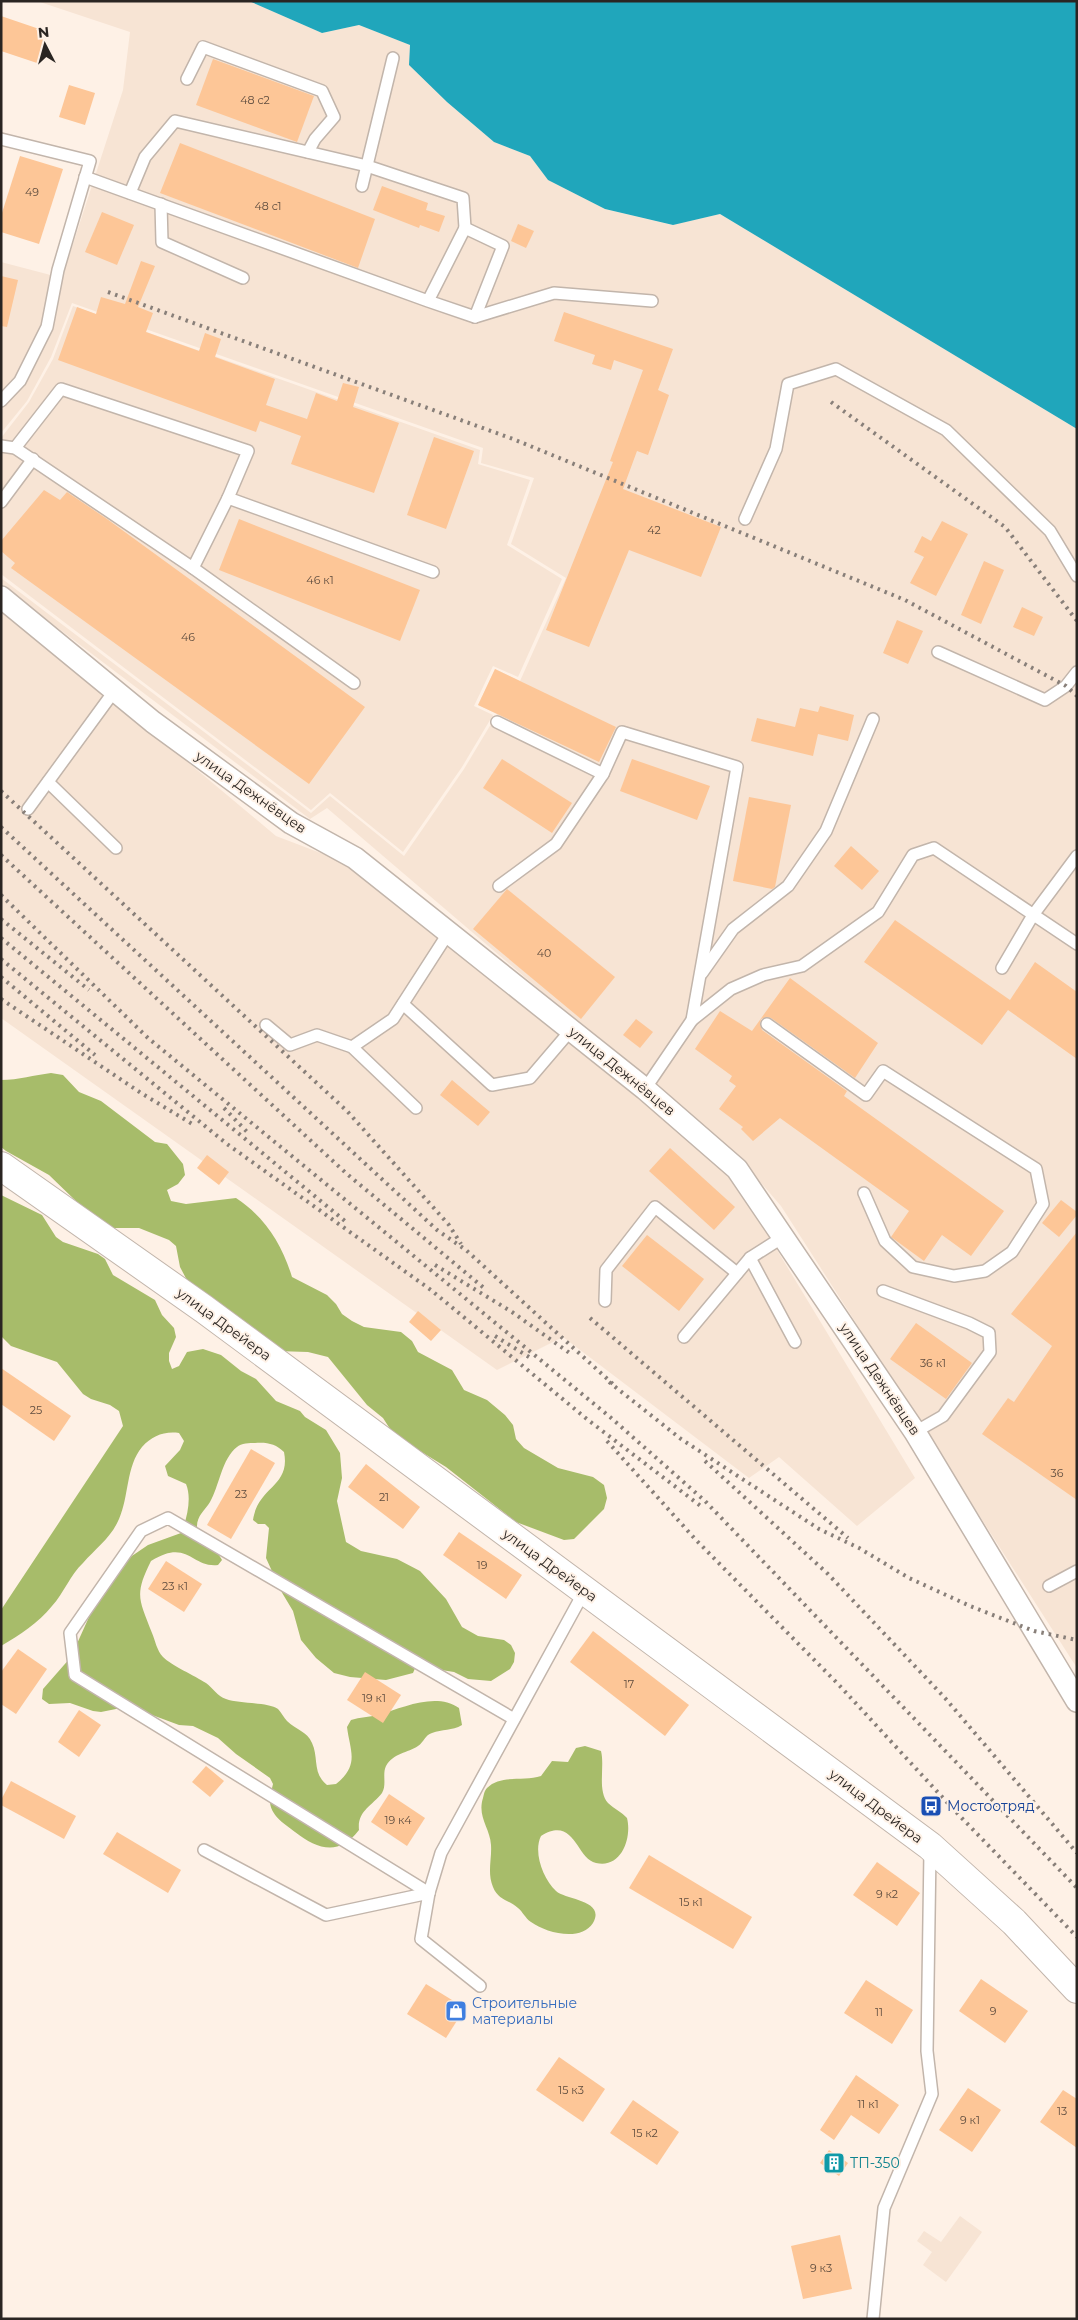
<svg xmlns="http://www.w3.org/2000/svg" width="1078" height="2320" font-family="Montserrat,sans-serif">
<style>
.built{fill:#f7e4d4}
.forest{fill:#a7bc6a}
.water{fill:#20a6bb}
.building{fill:#fdc697}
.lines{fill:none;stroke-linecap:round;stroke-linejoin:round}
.lane-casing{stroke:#c2b5ab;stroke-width:14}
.street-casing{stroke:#c2b5ab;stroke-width:24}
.secondary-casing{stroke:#c2b5ab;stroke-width:30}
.lane{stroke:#fff;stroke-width:11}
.street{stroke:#fff;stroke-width:21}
.secondary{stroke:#fff;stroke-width:28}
.rail{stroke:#887f79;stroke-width:4;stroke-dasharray:2.5 5;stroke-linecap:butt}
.labels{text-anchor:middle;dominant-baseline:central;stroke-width:4;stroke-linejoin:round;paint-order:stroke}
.number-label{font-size:11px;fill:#5f4d3f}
.street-label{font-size:14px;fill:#2a2522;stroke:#fef1e6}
.transit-label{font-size:14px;fill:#164399;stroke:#fef1e6;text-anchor:start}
.shop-label{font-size:14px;fill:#366cbe;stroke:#fef1e6;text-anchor:start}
.culture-label{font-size:14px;fill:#0d838f;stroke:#fef1e6;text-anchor:start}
</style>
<rect width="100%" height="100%" fill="#fef1e6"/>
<g class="built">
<polygon points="37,1 249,1 322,33 359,25 410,45 409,65 447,102 494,142 530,156 548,180 605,209 672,225 720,214 1077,429 1077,1668 781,1206 748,1168 327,808 310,819 1,585 1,578 311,813 330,796 404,856 464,769 497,714 478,705 495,669 520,681 566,578 511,544 534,478 481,463 483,448 72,303 51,357 27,401 1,433 1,262 62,278 123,90 130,32"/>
<polygon points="73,306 480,450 478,464 530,480 507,545 562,579 518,677 493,666 474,706 493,715 462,767 403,852 330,793 311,810 1,574 1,438 29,402 53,359"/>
<polygon points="1,606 276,836 352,865 731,1174 915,1478 857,1526 779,1457 749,1478 563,1337 497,1370 1,1018"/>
<polygon points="960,2216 982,2232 946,2282 923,2265 932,2252 917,2241 924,2231 941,2242"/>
</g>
<g class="forest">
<path d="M51 1073 63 1075 79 1092 101 1101 155 1142 167 1144 183 1164 185 1175 178 1184 167 1190 171 1201 186 1204 236 1198C265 1217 282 1244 292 1277L327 1295 336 1304 342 1314 352 1321 364 1327 401 1332 412 1341 418 1352 452 1370 464 1390 487 1400 505 1415 513 1425 516 1439 524 1448 558 1468 593 1477 604 1485 607 1498 604 1509 574 1539 564 1540 516 1522 446 1467 394 1435 383 1418 367 1405 328 1357 308 1352 276 1351 189 1284 180 1267 176 1246 169 1240 139 1228H110L78 1203 49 1175 6 1151 1 1147V1080C19 1080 34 1075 51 1073Z"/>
<path d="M1 1195 42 1215 56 1237 63 1242 98 1254 105 1259 113 1275 155 1300 162 1315 174 1328 176 1337 169 1353V1361L172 1369 179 1366 187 1352 203 1349 221 1355 241 1371 256 1379 276 1401 300 1411 305 1417 326 1430 340 1453 342 1478 337 1501 346 1542 361 1551 397 1559 420 1571 446 1599 462 1627 478 1636 504 1640 511 1645 515 1653 514 1662 510 1669 491 1681 468 1679 454 1672 416 1666 413 1673 386 1680 350 1677 334 1673 316 1658 301 1640 293 1611 281 1591 266 1558 269 1528 265 1524H258L253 1520C258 1486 291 1487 284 1452 276 1444 267 1442 255 1443 250 1443 241 1443 237 1447 222 1458 219 1487 210 1502 205 1510 197 1516 197 1526 198 1538 216 1548 222 1560L218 1565C191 1568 188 1538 151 1561 134 1595 139 1599 152 1633 155 1640 157 1651 163 1657 171 1665 195 1676 206 1683 213 1688 217 1696 226 1699 239 1704 268 1702 278 1709 281 1712 284 1718 287 1721 296 1730 307 1731 312 1743 319 1758 312 1773 327 1785L336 1784C360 1765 350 1751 347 1727L351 1720C360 1717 369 1717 378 1715 403 1708 435 1692 459 1708L462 1725C452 1731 442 1729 432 1733 425 1735 424 1742 418 1746 408 1753 393 1753 386 1766 382 1774 387 1785 382 1793 372 1806 357 1811 359 1830 339 1857 317 1849 295 1832 285 1824 272 1817 270 1803 268 1797 272 1790 273 1784L270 1778 236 1754 218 1738 193 1726 179 1725 144 1712 121 1708 101 1712 93 1711 70 1703 49 1704 42 1699 43 1689 71 1657 89 1617 126 1560 148 1545 181 1533C187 1519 192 1498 186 1484L168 1476 165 1466 180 1450 184 1441 179 1433C164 1431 152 1436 142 1447 126 1466 129 1497 119 1519 111 1538 96 1548 83 1563 70 1575 64 1593 52 1606 38 1623 20 1635 1 1646V1610L123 1426 119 1411 110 1405 91 1399 83 1394 57 1362 11 1346 1 1336Z"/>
<path d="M585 1746 601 1751C605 1767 597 1790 608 1803 614 1809 622 1812 627 1818 632 1837 622 1869 596 1863 576 1859 575 1815 541 1836 533 1852 543 1879 556 1891 566 1900 606 1900 593 1923 581 1942 546 1933 531 1922 525 1918 523 1912 518 1908 509 1900 498 1900 493 1887 487 1873 492 1859 491 1845 490 1828 477 1817 483 1798 484 1795 484 1791 487 1788 501 1774 524 1782 541 1776L552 1761 568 1762 576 1748Z"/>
</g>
<polygon class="water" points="249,1 1077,1 1077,429 720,214 673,225 605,209 548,180 530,156 494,142 447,102 409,65 410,45 359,25 322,33"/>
<g class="building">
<polygon points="1,16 48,32 37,63 1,51"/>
<polygon points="213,59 314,96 297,142 196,105"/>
<polygon points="69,85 95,93 85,125 59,117"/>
<polygon points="180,143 375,219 358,268 160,193"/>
<polygon points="20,156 63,169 39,244 1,232 1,216"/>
<polygon points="382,186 428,203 426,210 445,216 439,232 420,225 419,228 373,210"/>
<polygon points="102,212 134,225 117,265 85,252"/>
<polygon points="518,224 534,231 526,248 511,241"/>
<polygon points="141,261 155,266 138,307 153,313 146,332 199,351 205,333 221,339 215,357 275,379 266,405 307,419 316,393 337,401 343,383 359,387 353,407 399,423 374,493 291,464 301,436 260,421 256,432 58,360 77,307 96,314 101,297 125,304"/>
<polygon points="1,276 18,280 7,327 1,326"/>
<polygon points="564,312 673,349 658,390 669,395 648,455 637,451 623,489 721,527 701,577 629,550 589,647 546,630 613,462 610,461 643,370 614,360 611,370 592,364 595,355 554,341"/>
<polygon points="434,437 474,451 446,529 407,515"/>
<polygon points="44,490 60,500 67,492 107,519 365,707 309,784 11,568 15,563 1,551 1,541"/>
<polygon points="239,519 420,590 400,641 219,570"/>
<polygon points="942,521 968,534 936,596 910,583 924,557 914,552 922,536 931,541"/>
<polygon points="984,561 1004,570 981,624 961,615"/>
<polygon points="1022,607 1043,617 1034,636 1013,627"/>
<polygon points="897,620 923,631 908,664 883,653"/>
<polygon points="495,669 616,727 599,762 478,705"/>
<polygon points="820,706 854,715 848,741 818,734 813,756 751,741 757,718 795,727 800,708 818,712"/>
<polygon points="502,759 572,803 552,833 483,788"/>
<polygon points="632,759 710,786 697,820 620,791"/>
<polygon points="749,797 791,805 775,887 772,889 733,881"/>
<polygon points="851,846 879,871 862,890 834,866"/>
<polygon points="507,889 615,977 581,1019 473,929"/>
<polygon points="895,920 1010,1000 1035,962 1077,992 1077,1059 1008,1010 982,1045 864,962"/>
<polygon points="790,978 878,1043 855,1078 771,1018 767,1017 761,1019 760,1024 762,1030 847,1091 844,1096 1004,1211 971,1256 942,1235 924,1261 891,1237 909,1211 780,1118 753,1141 741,1129 743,1127 719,1109 736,1086 729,1081 732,1076 695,1049 720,1011 752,1031"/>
<polygon points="636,1019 653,1032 640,1048 623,1035"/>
<polygon points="452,1080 490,1112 478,1126 440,1095"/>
<polygon points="670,1148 735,1207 714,1230 649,1171"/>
<polygon points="207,1155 229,1172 219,1185 197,1168"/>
<polygon points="1061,1200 1077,1212 1077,1215 1059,1237 1042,1223"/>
<polygon points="1077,1232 1077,1500 982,1434 1008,1398 1014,1402 1052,1346 1011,1314"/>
<polygon points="647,1235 704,1279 679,1311 622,1266"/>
<polygon points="418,1311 441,1330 431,1341 409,1322"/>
<polygon points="916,1323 972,1363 946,1399 890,1359"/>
<polygon points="1,1368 71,1416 54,1441 1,1404"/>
<polygon points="251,1449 275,1463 231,1539 207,1525"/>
<polygon points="366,1464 420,1507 403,1529 348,1487"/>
<polygon points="459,1532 522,1575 506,1599 443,1555"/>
<polygon points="166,1561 202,1584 184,1612 148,1589"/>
<polygon points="593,1631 689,1705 665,1736 570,1662"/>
<polygon points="18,1649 47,1669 16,1714 1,1704 1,1672"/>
<polygon points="365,1672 401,1695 383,1723 347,1700"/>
<polygon points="79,1710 101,1725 79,1757 58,1742"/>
<polygon points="206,1766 224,1781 210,1797 192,1782"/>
<polygon points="11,1781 76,1816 64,1839 1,1805 1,1800"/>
<polygon points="389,1794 425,1818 407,1846 371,1822"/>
<polygon points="117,1832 181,1870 168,1893 103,1854"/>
<polygon points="649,1855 752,1917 733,1949 629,1888"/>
<polygon points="877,1862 920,1893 897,1926 853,1895"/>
<polygon points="981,1979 1028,2011 1005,2043 959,2011"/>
<polygon points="866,1980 913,2010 892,2044 844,2013"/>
<polygon points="426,1984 465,2008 446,2038 407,2014"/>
<polygon points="559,2057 605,2089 583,2122 536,2090"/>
<polygon points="856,2075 899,2105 879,2134 851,2115 834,2140 820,2130"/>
<polygon points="968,2088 1001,2110 972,2152 939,2130"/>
<polygon points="1063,2090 1077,2099 1077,2148 1040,2122"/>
<polygon points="633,2100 679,2132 657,2165 610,2133"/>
<polygon points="829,2150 848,2163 839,2176 820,2163"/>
<polygon points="840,2235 852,2289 803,2299 791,2246"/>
</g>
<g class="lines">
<g class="lane-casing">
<g id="lane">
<polyline points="187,79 203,47 322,91 334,117 315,139 308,152"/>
<polyline points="1,139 90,161 58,270 47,327 20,381 1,401"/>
<polyline points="85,177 428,301 475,317 503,246 465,228 428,301"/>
<polyline points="362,186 393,58"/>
<polyline points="130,193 145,157 175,121 367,166 463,198 465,228"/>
<polyline points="161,204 162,242 243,278"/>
<polyline points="475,317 554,293 652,301"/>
<polyline points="1,446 15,448 193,568 228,498"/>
<polyline points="15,448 61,389 248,451 228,498 433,572"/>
<polyline points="1,502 33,459"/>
<polyline points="745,519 776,449 788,384 836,369 946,430 1050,531 1077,576"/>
<polyline points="193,568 354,683"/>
<polyline points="938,652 1045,700 1066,686 1077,672"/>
<polyline points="497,722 603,774 622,732 737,767 692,1020 645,1089"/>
<polyline points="48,782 116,848"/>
<polyline points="28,809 115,690"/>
<polyline points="499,886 556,844 603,774"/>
<polyline points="1002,968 1033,915 1077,856"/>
<polyline points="702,973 733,929 788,886 826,831 873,719"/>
<polyline points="403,1004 492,1085 530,1078 571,1030"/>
<polyline points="692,1020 731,989 763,975 802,966 878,912 913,855 934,848 1077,944"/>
<polyline points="767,1024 866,1095 883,1071 1036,1169 1043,1204 1012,1252 985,1271 954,1276 913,1267 885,1241 864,1193"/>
<polyline points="266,1025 290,1045 317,1035 352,1047 416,1108"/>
<polyline points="352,1047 393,1019 449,932"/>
<polyline points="750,1258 795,1342"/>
<polyline points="883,1291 969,1323 989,1333 990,1352 943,1416 915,1432"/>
<polyline points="605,1301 606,1270 655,1207 737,1273"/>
<polyline points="684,1337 750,1258 783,1237"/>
<polyline points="1049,1586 1077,1571"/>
<polyline points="204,1850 326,1915 429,1893"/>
<polyline points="429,1893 75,1675 70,1633 141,1531 168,1518 514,1719"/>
<polyline points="480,1986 421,1939 429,1893 441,1853 585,1590"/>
<polyline points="873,2319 884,2208 932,2094 927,2051 930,1851"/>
</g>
</g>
<g class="street-casing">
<polyline id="street" points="1,597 153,722 291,823 355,858 645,1089 737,1169 915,1432 1077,1701"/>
</g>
<g class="secondary-casing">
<polyline id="secondary" points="1,1166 204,1309 930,1846 1014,1922 1077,1989"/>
</g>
<use href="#lane" class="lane"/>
<use href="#street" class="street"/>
<use href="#secondary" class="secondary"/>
<g class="rail">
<polyline points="108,292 513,439 905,600 1066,686 1077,696"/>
<polyline points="831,402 1005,527 1077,621"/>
<polyline points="1,791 347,1111 449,1225 461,1244"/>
<polyline points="1,827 437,1230 466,1250 614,1385"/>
<polyline points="1,855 347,1174 484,1288"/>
<polyline points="1,895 148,1038 610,1417 705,1501 1077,1888"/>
<polyline points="1,919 89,990"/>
<polyline points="1,938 345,1221"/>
<polyline points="1,959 227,1144 431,1290 588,1420 702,1507"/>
<polyline points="1,977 95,1055"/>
<polyline points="1,999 141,1093 194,1125"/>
<polyline points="224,1108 250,1135"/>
<polyline points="435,1265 512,1312 571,1354"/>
<polyline points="590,1318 848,1538"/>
<polyline points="495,1336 529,1357"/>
<polyline points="609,1382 681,1439 819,1529 859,1548 909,1578 970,1606 1034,1631 1077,1640"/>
<polyline points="607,1441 696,1540 839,1685 955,1811 1077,1937"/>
<polyline points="705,1461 828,1574 945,1698 1077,1853"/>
</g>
</g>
<defs>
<g id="bus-square" transform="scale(1.125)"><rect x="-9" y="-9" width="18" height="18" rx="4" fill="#1a4fb4" stroke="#fef1e6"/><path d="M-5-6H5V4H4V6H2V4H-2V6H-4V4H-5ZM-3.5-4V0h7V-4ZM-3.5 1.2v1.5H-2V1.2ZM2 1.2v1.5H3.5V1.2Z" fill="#fff"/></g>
<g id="shop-square" transform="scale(1.125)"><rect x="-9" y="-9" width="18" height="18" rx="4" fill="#3f7fe0" stroke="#fef1e6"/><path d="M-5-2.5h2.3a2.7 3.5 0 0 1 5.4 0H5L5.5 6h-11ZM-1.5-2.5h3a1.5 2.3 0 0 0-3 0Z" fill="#fff"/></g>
<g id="building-square" transform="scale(1.125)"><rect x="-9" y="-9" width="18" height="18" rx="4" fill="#0f9aa8" stroke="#fef1e6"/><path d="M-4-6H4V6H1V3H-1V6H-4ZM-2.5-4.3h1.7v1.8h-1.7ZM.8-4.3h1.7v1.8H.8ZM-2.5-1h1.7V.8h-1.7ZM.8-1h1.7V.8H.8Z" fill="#fff"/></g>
</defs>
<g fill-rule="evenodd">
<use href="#bus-square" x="931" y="1806"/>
<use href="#shop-square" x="456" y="2011"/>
<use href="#building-square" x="834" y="2163"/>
</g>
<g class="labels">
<g class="number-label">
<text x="255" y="100">48 с2</text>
<text x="32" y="192">49</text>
<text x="268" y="206">48 с1</text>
<text x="654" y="530">42</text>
<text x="320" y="580">46 к1</text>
<text x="188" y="637">46</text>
<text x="544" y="953">40</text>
<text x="933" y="1363">36 к1</text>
<text x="36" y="1410">25</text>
<text x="1057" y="1473">36</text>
<text x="241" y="1494">23</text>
<text x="384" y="1497">21</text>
<text x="482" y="1565">19</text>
<text x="175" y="1586">23 к1</text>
<text x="629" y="1684">17</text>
<text x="374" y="1698">19 к1</text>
<text x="398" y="1820">19 к4</text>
<text x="887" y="1894">9 к2</text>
<text x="691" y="1902">15 к1</text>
<text x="993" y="2011">9</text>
<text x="879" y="2012">11</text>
<text x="571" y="2090">15 к3</text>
<text x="868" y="2104">11 к1</text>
<text x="1062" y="2111">13</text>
<text x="970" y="2120">9 к1</text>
<text x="645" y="2133">15 к2</text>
<text x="821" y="2268">9 к3</text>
</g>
<g class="street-label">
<text transform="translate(251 792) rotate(35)">улица Дежнёвцев</text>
<text transform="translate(622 1071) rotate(39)">улица Дежнёвцев</text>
<text transform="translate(224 1324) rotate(36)">улица Дрейера</text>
<text transform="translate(880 1379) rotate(56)">улица Дежнёвцев</text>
<text transform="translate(550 1565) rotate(36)">улица Дрейера</text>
<text transform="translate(876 1806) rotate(37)">улица Дрейера</text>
</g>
<g class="transit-label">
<text x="947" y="1806">Мостоотряд</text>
</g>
<g class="shop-label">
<text x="472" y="2003">Строительные<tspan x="472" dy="16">материалы</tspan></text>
</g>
<g class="culture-label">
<text x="850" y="2163">ТП-350</text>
</g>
</g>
<rect width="1078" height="2320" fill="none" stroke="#2a2522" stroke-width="5"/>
<g transform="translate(45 45) rotate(354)" stroke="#fef1e6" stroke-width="4" paint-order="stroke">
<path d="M0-4L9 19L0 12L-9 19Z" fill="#2a2522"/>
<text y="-8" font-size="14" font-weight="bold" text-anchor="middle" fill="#2a2522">N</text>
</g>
</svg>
